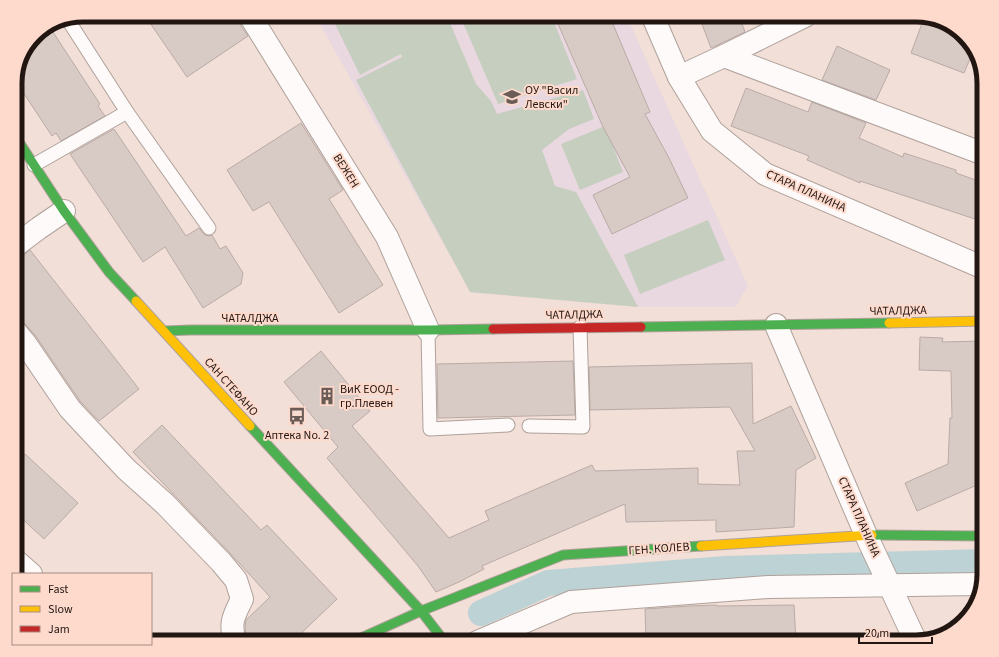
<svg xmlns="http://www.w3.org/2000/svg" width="999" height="657" font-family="'Source Sans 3',sans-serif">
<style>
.education{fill:#e9d8df}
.green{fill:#c6cec0}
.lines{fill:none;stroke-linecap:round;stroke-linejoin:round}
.canal{stroke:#bdd2d4;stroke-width:26}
.building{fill:#d8cac4;stroke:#baaba7}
.lane-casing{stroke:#afa19b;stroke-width:15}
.street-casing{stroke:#afa19b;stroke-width:24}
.fast-casing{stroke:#afa19b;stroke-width:11}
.slow-casing{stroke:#afa19b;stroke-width:11}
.jam-casing{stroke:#afa19b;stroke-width:11}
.lane{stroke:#fdfaf9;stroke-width:13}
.street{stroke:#fdfaf9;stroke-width:22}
.fast{stroke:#4caf50;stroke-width:9}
.slow{stroke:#ffc107;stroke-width:9}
.jam{stroke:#c62828;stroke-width:9}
.labels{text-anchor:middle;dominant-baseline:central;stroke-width:4;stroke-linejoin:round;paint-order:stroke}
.poi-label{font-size:12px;fill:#221612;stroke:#fddacc;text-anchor:start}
.street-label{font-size:12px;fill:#221612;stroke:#fddacc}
.rim{fill:none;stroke:#221612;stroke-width:5}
</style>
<rect width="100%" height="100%" fill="#f2dfd7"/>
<polygon class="education" points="627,17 748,286 735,307 638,307 608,303 471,293 317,19"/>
<g class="green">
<polygon points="552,17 577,79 498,104 461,18"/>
<polygon points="332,18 448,18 476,84 491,101 497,114 583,90 594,119 569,129 542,150 555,186 576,192 638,307 470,292 356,80 402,57 401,54 360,75"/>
<polygon points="605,126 623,172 580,190 561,144"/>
<polygon points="708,220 725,260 640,294 624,255"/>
</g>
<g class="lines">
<polyline class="canal" points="481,613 548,583 726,569 984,562"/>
</g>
<g class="building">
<polygon points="699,16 739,16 745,32 711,48"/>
<polygon points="555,17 610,17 650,112 645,114 669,158 688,198 612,234 593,195 630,177 603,127"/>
<polygon points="924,18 954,27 974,49 964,73 911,53"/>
<polygon points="178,19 239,19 241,26 248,36 187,77 148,20"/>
<polygon points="49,26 100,104 98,106 105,116 61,141 56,133 52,136 15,80 35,35"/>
<polygon points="837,46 890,70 876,100 822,80"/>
<polygon points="746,88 808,112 812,102 866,123 859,138 903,157 904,153 956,170 956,173 984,183 984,222 860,181 860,183 807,160 809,156 731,126"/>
<polygon points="301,123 343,190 329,199 383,285 339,313 269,202 253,211 227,170"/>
<polygon points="114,129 186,236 199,228 205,235 209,236 212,235 220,249 226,246 243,273 241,284 203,308 165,247 143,262 70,154"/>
<polygon points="30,250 139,389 99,421 80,401 35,335 24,323 20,319 15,319 15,258 22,256"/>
<polygon points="920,337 943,338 942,342 984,341 984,482 917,511 905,483 948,464 950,418 952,418 951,371 919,370"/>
<polygon points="321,351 370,411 352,426 449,538 489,520 485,511 592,465 595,471 698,468 698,484 740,485 737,451 755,451 730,407 590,410 589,367 752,363 753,424 791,406 816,458 796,470 794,527 716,532 716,520 626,522 625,504 482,566 484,569 459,582 436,592 418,566 327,458 338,447 284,382"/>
<polygon points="573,361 575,415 438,418 437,364"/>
<polygon points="162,425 261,530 267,525 337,599 292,642 247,642 245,628 246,620 270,597 230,553 133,452"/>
<polygon points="25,454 78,503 44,539 15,512 15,465"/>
<polygon points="717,605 717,606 794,605 796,642 646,642 645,609 689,606"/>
</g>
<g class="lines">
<g class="lane-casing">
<g id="lane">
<polyline points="127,112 209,228"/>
<polyline points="34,165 127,112 68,20"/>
<polyline points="428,330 430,429 508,425"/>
<polyline points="529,426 583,427 580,327"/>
</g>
</g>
<g class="street-casing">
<g id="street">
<polyline points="653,17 679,77 712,131 765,174 984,268"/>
<polyline points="252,19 387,237 428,330"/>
<polyline points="724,56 984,154"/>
<polyline points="679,77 724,56 805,16"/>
<polyline points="15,246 39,228 64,211"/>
<polyline points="776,325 866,535 916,642"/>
<path d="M15 331 25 343 70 409 126 469 165 504 221 562 236 580 242 599C234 616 229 622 235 642"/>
<polyline points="15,560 31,574"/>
<polyline points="477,642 571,602 768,587 981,584"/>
</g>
</g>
<g class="fast-casing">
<g id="fast">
<polyline points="15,136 64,211 109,272 136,301"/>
<polyline points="641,327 889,323"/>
<polyline points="164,331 190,330 428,330 493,329"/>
<polyline points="250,426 421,611 445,642"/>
<polyline points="872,535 984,536"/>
<polyline points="352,642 421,611 563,555 701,546"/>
</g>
</g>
<g class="slow-casing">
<g id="slow">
<polyline points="136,301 250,426"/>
<polyline points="889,323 984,321"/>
<polyline points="701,546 872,535"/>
</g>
</g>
<g class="jam-casing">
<polyline id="jam" points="493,329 641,327"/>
</g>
<use href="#lane" class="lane"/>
<use href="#street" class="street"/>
<use href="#fast" class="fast"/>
<use href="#slow" class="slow"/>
<use href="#jam" class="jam"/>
</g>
<defs>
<g id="school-bare" transform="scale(1.38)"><path d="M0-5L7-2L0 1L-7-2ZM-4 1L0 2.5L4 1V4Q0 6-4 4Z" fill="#6b5c57" stroke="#fddacc" stroke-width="2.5" paint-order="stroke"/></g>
<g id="building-bare" transform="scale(1.38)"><path d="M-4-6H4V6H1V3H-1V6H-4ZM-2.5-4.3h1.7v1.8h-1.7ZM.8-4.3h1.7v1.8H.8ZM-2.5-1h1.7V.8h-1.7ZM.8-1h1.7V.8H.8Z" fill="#6b5c57" stroke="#fddacc" stroke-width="2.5" paint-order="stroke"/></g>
<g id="bus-bare" transform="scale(1.38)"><path d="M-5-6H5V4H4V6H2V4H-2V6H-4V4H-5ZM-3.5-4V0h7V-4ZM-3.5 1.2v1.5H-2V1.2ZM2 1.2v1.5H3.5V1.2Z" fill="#6b5c57" stroke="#fddacc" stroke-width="2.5" paint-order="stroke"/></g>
</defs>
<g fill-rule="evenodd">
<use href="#school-bare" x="512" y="97"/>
<use href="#building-bare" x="327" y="396"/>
<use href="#bus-bare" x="297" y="416"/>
</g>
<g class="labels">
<g class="poi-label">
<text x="525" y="90">ОУ "Васил<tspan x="525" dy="14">Левски"</tspan></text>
<text x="340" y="389">ВиК ЕООД -<tspan x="340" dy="14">гр.Плевен</tspan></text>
<text x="297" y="435" text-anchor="middle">Аптека No. 2</text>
</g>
<g class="street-label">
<text transform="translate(346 171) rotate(58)">ВЕЖЕН</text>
<text transform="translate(806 191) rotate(24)">СТАРА ПЛАНИНА</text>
<text transform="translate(898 311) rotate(-1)">ЧАТАЛДЖА</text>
<text transform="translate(574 315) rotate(-1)">ЧАТАЛДЖА</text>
<text x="250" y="318">ЧАТАЛДЖА</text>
<text transform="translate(231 387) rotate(48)">САН СТЕФАНО</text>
<text transform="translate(859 517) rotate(66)">СТАРА ПЛАНИНА</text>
<text transform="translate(659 549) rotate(-4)">ГЕН. КОЛЕВ</text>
</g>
</g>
<path d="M0 0H999V657H0ZM83 22H916A61 61 0 0 1 977 83V574A61 61 0 0 1 916 635H83A61 61 0 0 1 22 574V83A61 61 0 0 1 83 22Z" fill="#fddacc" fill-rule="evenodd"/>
<path class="rim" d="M83 22H916A61 61 0 0 1 977 83V574A61 61 0 0 1 916 635H83A61 61 0 0 1 22 574V83A61 61 0 0 1 83 22Z"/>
<rect x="12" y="573" width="140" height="72" fill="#fddacc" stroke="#a58c82"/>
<rect x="20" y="586" width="20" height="6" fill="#4caf50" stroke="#a58c82"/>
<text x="48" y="593" font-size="12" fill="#221612">Fast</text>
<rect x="20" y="606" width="20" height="6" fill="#ffc107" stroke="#a58c82"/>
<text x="48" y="613" font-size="12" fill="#221612">Slow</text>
<rect x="20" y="626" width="20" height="6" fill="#c62828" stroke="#a58c82"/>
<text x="48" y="633" font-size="12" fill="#221612">Jam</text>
<path d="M859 637v6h73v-6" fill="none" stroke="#221612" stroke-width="2"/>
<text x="865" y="637" font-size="12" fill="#221612" stroke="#fddacc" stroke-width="3" paint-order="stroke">20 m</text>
</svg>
